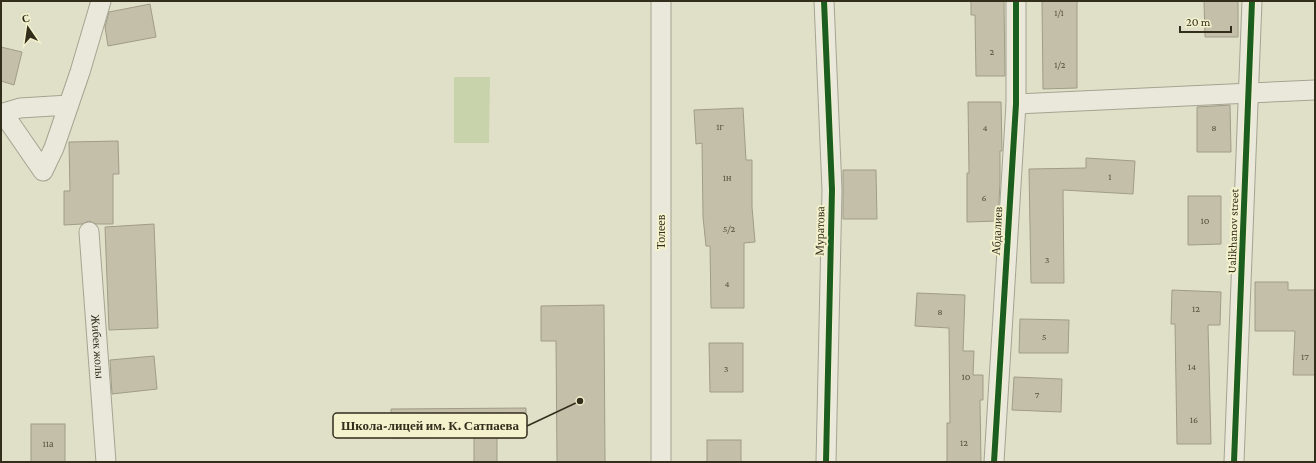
<svg xmlns="http://www.w3.org/2000/svg" width="1316" height="463" font-family="'Crimson Pro',serif">
<style>
.green{fill:#c8d3ab}
.building{fill:#c4bfa9;stroke:#a09c88}
.lines{fill:none;stroke-linecap:round;stroke-linejoin:round}
.minor-casing{stroke:#a5a492;stroke-width:21}
.minor{stroke:#e9e8da;stroke-width:19}
.cycleway-casing{stroke:#f3f2cd;stroke-width:8}
.cycleway{stroke:#1b5e20;stroke-width:6}
.labels{text-anchor:middle;dominant-baseline:central;stroke-width:4;stroke-linejoin:round;paint-order:stroke}
.number-label{font-size:10px;fill:#57523f}
.street-label{font-size:12px;fill:#332d1c;stroke:#f3f2cd}
.leader{fill:none;stroke:#332d1c;stroke-width:1.5}
.callout-dot{fill:#332d1c;stroke:#f3f2cd;stroke-width:1.5}
.callout{fill:#f3f2cd;stroke:#332d1c;stroke-width:1.5}
.callout-label{font-size:13px;text-anchor:middle;font-weight:bold;fill:#332d1c}
</style>
<rect width="100%" height="100%" fill="#e0e0c8"/>
<polygon class="green" points="454,77 490,77 489,143 454,143"/>
<g class="building">
<polygon points="971,1 1004,1 1005,76 976,76 975,15 971,15"/>
<polygon points="1042,1 1077,1 1077,88 1043,89"/>
<polygon points="1204,1 1238,1 1238,37 1205,37"/>
<polygon points="150,4 156,37 108,46 105,27 109,12"/>
<polygon points="1,47 22,52 14,85 1,81"/>
<polygon points="968,102 1001,102 1002,151 1000,151 1000,182 998,221 967,222 967,173 969,173"/>
<polygon points="1230,105 1231,152 1197,152 1197,107"/>
<polygon points="743,108 746,160 752,160 752,207 755,242 744,243 744,308 711,308 710,246 706,246 703,217 702,143 696,144 694,110"/>
<polygon points="118,141 119,174 113,174 113,224 96,224 89,221 82,224 64,225 64,191 70,191 69,142"/>
<polygon points="1086,158 1135,161 1133,194 1063,190 1064,283 1031,283 1029,169 1086,168"/>
<polygon points="843,170 876,170 877,219 843,219"/>
<polygon points="1188,196 1221,196 1221,244 1188,245"/>
<polygon points="154,224 158,328 109,330 105,227"/>
<polygon points="1255,282 1288,282 1288,290 1315,290 1315,375 1293,375 1295,331 1255,331"/>
<polygon points="1172,290 1221,292 1220,325 1208,325 1211,444 1177,444 1175,324 1171,324"/>
<polygon points="917,293 965,295 963,351 974,351 973,375 983,375 983,400 980,400 981,462 947,462 947,423 950,423 949,328 915,326"/>
<polygon points="604,305 605,462 557,462 556,341 541,341 541,306"/>
<polygon points="1020,319 1069,320 1068,353 1019,353"/>
<polygon points="709,343 743,343 743,392 710,392"/>
<polygon points="154,356 157,389 112,394 110,360"/>
<polygon points="1014,377 1062,379 1061,412 1012,410"/>
<polygon points="526,408 526,438 497,438 497,462 474,462 474,437 392,438 391,409"/>
<rect x="31" y="424" width="34" height="38"/>
<rect x="707" y="440" width="34" height="22"/>
</g>
<g class="lines">
<g class="minor-casing">
<g id="minor">
<polyline points="824,1 832,190 826,462"/>
<polyline points="1016,104 1315,90"/>
<polyline points="69,105 20,108 3,113 43,171 54,148 80,72 101,1"/>
<path id="s1" d="M89 232 106 462"/>
<polyline points="661,462 661,1"/>
<polyline points="994,462 1016,104 1016,1"/>
<polyline points="1234,462 1252,1"/>
</g>
</g>
<use href="#minor" class="minor"/>
<g class="cycleway-casing">
<g id="cycleway">
<polyline points="824,1 832,190 826,462"/>
<polyline points="994,462 1016,104 1016,1"/>
<polyline points="1234,462 1252,1"/>
</g>
</g>
<use href="#cycleway" class="cycleway"/>
</g>
<g class="labels">
<g class="number-label">
<text x="1059" y="12">1/1</text>
<text x="992" y="51">2</text>
<text x="1060" y="64">1/2</text>
<text x="720" y="126">1г</text>
<text x="985" y="127">4</text>
<text x="1214" y="127">8</text>
<text x="1110" y="176">1</text>
<text x="727" y="177">1н</text>
<text x="984" y="197">6</text>
<text x="1205" y="220">10</text>
<text x="729" y="228">5/2</text>
<text x="1047" y="259">3</text>
<text x="727" y="283">4</text>
<text x="1196" y="308">12</text>
<text x="940" y="311">8</text>
<text x="1044" y="336">5</text>
<text x="1305" y="356">17</text>
<text x="1192" y="366">14</text>
<text x="726" y="368">3</text>
<text x="966" y="376">10</text>
<text x="1037" y="394">7</text>
<text x="1194" y="419">16</text>
<text x="964" y="442">12</text>
<text x="48" y="443">11а</text>
</g>
<g class="street-label">
<text transform="translate(820 231) rotate(-89)">Муратова</text>
<text transform="translate(997 231) rotate(-87)">Абдалиев</text>
<text transform="translate(1233 231) rotate(-88)">Ualikhanov street</text>
<text transform="translate(661 232) rotate(-90)">Толеев</text>
<text stroke="none"><textPath href="#s1" startOffset="115">Жибек жолы</textPath></text>
</g>
</g>
<path class="leader" d="M580 401L527 426"/>
<circle class="callout-dot" cx="580" cy="401" r="4"/>
<rect class="callout" x="333" y="413" width="194" height="25" rx="4"/>
<g class="callout-label">
<text x="430" y="430">Школа-лицей им. К. Сатпаева</text>
</g>
<rect width="1316" height="463" fill="none" stroke="#332d1c" stroke-width="4"/>
<g transform="translate(28 28) rotate(347)" stroke="#f3f2cd" stroke-width="3" paint-order="stroke">
<path d="M0-3L7 15L0 10L-7 15Z" fill="#332d1c"/>
<text y="-6" font-size="11" font-weight="bold" text-anchor="middle" fill="#332d1c">С</text>
</g>
<path d="M1180 26v6h51v-6" fill="none" stroke="#332d1c" stroke-width="2"/>
<text x="1186" y="26" font-size="12" fill="#332d1c" stroke="#f3f2cd" stroke-width="3" paint-order="stroke">20 m</text>
</svg>
